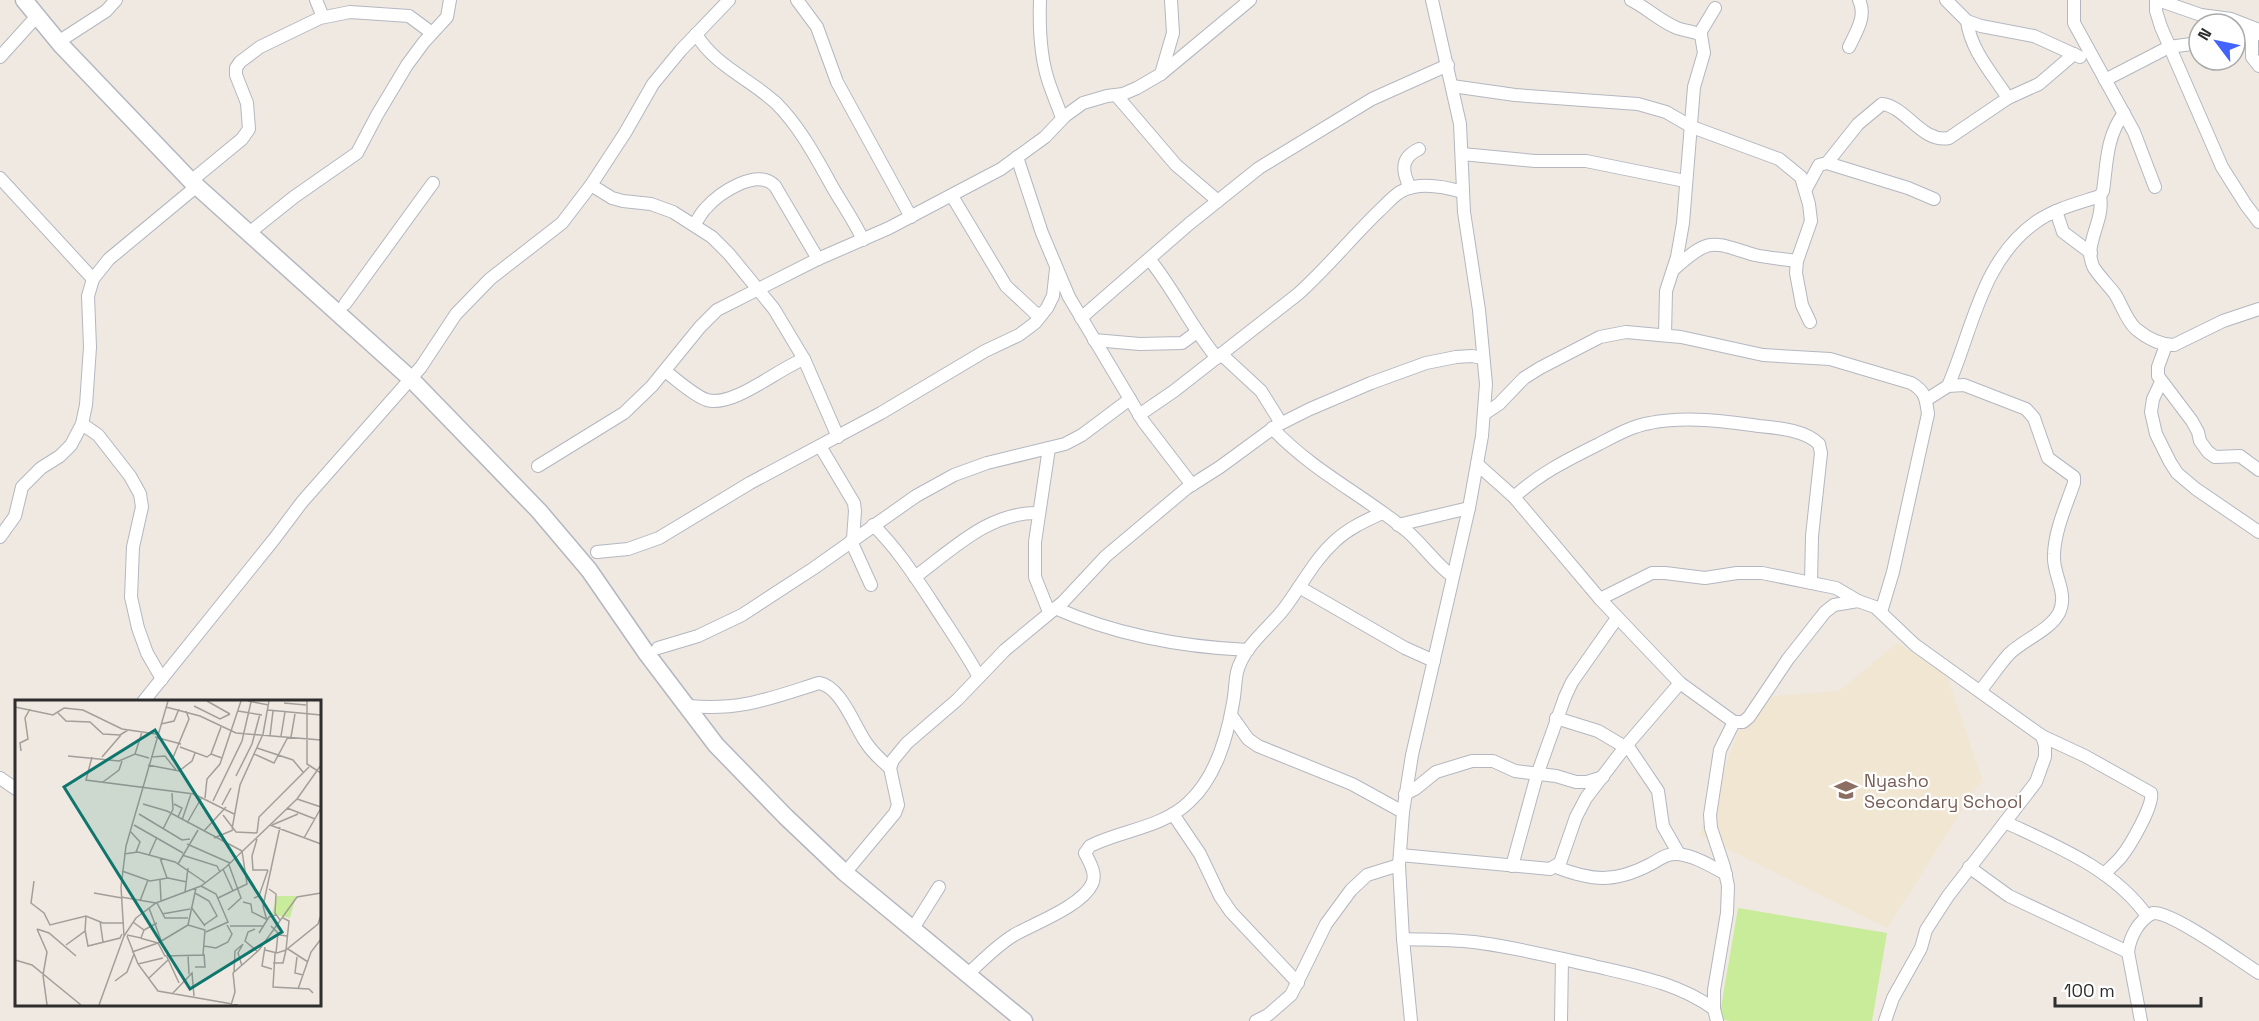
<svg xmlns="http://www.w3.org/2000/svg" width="2259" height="1021" font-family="'Space Grotesk',sans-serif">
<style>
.education{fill:#f0e6d1}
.pitch{fill:#c9ec9a}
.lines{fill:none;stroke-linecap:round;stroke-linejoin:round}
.street-casing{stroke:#b4b7c1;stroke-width:14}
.secondary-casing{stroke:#b4b7c1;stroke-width:19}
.street{stroke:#fff;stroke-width:12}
.secondary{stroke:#fff;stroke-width:16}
.labels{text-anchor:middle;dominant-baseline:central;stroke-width:4.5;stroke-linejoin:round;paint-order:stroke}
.education-label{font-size:18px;fill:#785e54;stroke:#fff;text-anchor:start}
.inset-road{fill:none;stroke:#a29e99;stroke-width:1.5}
.view{fill:#0f766e;fill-opacity:0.15;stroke:#0f766e;stroke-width:3}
.inset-edge{fill:none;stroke:#2e2e2e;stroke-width:3}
</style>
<rect width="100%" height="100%" fill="#efe9e1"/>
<polygon class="education" points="1897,643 1946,673 1982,779 1887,928 1699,835 1751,698 1839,691"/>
<polygon class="pitch" points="1738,908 1887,933 1872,1021 1730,1021 1719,1019"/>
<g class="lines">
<g class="street-casing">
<g id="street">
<polyline points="316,0 323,17"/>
<polyline points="797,0 817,27 837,82 911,217"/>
<path d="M1040 0C1039 28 1040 57 1049 83 1053 95 1058 106 1062 118"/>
<path d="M1631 0C1647 8 1660 21 1677 28 1685 31 1693 31 1701 35L1704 53 1694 87 1683 223 1677 257 1666 291 1665 335"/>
<polyline points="1946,0 1967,21 1981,26 2034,36 2080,57"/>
<polyline points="2074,0 2074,23 2134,132 2155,187"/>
<polyline points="2156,0 2156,11 2161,27 2222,167 2246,205 2259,222"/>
<polyline points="2158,0 2201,15 2231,19 2259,30"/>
<path d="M1967 21C1971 51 1992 73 2008 98"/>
<path d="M696 34C714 65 750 79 776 103 798 125 813 152 828 179 839 200 853 218 863 240"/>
<polyline points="1701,35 1700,33 1715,8"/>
<polyline points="2252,35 2252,57 2259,66"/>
<polyline points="2235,38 2258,34"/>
<polyline points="58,42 106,11 116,0"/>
<path d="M1849 47C1856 32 1867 16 1859 0"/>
<polyline points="0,57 37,16"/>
<polyline points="1161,74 1173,33 1171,0"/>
<polyline points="2105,80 2169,47 2199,43"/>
<polyline points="1452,86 1515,95 1638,104 1666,112 1692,127 1779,159 1801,177 1809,204 1811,221 1797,261 1796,273 1802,305 1810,322"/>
<polyline points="1116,95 1176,165 1218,201"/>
<polyline points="1462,154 1535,161 1586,161 1685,181"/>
<polyline points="1017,157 1042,233 1069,297 1143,421 1192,485"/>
<path d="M1827 163 1858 124 1882 104C1907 107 1921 143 1949 138L2008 98 2039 84 2074 54"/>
<polyline points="0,178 93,279"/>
<polyline points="191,181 242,139 249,129 247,103 236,75 236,68 240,62 260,47 320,18 350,12 409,16 432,33"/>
<polyline points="591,185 612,198 623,201 651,204 673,212 712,237 729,254 774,309 804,359 838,437"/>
<path d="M1410 188C1402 171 1400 158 1419 149"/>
<polyline points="1806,189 1819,165 1827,163 1908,188 1934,199"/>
<polyline points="952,196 1006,286 1035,313 1042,314"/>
<path d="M2100 196C2104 217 2090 235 2090 255 2091 259 2092 265 2094 268 2100 277 2108 285 2115 294 2122 305 2126 320 2136 329 2147 338 2160 345 2174 345L2223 321 2259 309"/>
<polyline points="2056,211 2063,232 2091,253"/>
<path d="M694 225C698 220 701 213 705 209 719 193 757 167 775 186L818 259"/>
<polyline points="249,233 294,197 357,153 377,115 407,65 424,42 447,17 450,0"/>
<path d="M1150 260C1175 291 1191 327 1217 358"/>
<path d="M1674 269C1711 236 1711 242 1755 255 1769 258 1783 259 1797 261"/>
<polyline points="345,304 433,183"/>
<polyline points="1081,318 1189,224 1259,168 1372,99 1448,65"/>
<polyline points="1094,340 1140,344 1182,343 1197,332"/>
<polyline points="2166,345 2158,367 2158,376 2192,421 2198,432 2200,441 2208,452 2215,457 2240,456 2259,470"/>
<polyline points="1221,354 1261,391 1281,423"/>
<path d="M665 371C676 379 694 396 707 400 733 408 779 368 804 359"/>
<polyline points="2161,382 2153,399 2151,412 2156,434 2170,462 2177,473 2196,489 2259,532"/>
<path d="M1948 386C1973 329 1981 261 2036 222 2054 209 2079 203 2100 196L2103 191C2107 163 2106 137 2124 113"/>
<path d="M1926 400 1948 386 1964 385 2026 409 2034 418 2048 458 2074 477V483C2066 506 2055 530 2054 554 2052 575 2069 592 2059 613 2049 631 2023 640 2009 654 1999 665 1990 679 1980 691"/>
<path d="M1484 414 1499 404 1524 378 1540 368 1600 337 1626 332 1681 337 1763 355 1830 359 1911 383C1925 391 1926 398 1928 414L1893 572 1881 612"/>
<path d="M1139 415 1174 391 1298 294C1327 268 1351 238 1379 211 1387 204 1394 194 1404 190 1421 182 1446 187 1463 192"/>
<polyline points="82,424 98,435 130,476 140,494 142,507 133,547 131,597 138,628 147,653 162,679"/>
<path d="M1272 428C1314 472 1362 494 1407 531 1423 545 1435 563 1452 576"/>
<polyline points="820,446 854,503 855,511 853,539"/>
<polyline points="1477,464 1514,497 1600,599 1680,683 1734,722 1743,722 1749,717 1788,659 1825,612 1834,605 1858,601 1875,607 1915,645 2042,736 2045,745 2045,757 2036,782 1948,896 1926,930 1921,948 1893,998 1885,1021"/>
<polyline points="538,466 624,413 652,386 700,327 717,310 818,259 889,228 1001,169 1045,137 1065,116 1083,103 1107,96 1123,94 1137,88 1161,74 1250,0"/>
<path d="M1514 497C1540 473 1569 459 1599 444 1616 435 1632 426 1650 423 1686 416 1723 421 1759 426 1779 428 1805 430 1819 444L1821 453 1812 536 1811 583"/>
<path d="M873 525C896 547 914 575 932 602 948 627 965 651 979 677"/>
<polyline points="1398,525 1469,508"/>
<polyline points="0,537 15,516 22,487 41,468 60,456 71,445 82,424 86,405 90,347 88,296 93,279 109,259 197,186"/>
<polyline points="851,541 871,585"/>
<polyline points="597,552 628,549 659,538 750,483 881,413 985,351 1019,335 1035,323 1047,308 1053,296 1056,269"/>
<path d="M915 577C953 549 989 512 1038 513"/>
<polyline points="1299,587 1405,648 1434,661"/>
<polyline points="1600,599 1652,573 1665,573 1705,578 1737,573 1762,573 1836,588 1858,601"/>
<path d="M1055 608C1116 635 1182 647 1248 650"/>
<polyline points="1049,612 1035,577 1035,542 1049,448"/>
<polyline points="658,648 698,636 742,615 814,568 916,496 954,475 987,463 1065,444 1082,435 1130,399"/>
<polyline points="143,702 275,538 302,502 421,367 456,314 490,279 562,223 591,185 625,133 653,84 681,50 729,0"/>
<path d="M689 706C741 711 771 698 819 683 841 686 855 728 867 744 873 753 882 761 890 768"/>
<polyline points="1231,715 1248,739 1258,746 1352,784 1403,812"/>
<polyline points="1556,718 1598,731 1625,747"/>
<path d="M2042 736 2085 756 2151 793C2154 805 2130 846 2121 857 2116 863 2110 868 2104 874"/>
<polyline points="1627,745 1658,791 1663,826 1679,854"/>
<polyline points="0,778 16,789"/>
<polyline points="1405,794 1415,789 1436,772 1472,761 1493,761 1515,771 1556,776 1576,782 1587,782 1603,777"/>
<polyline points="1173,814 1200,854 1220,896 1231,912 1298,983"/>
<path d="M2005 822C2056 846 2114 869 2147 916"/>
<path d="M1400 855C1450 860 1500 864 1550 869L1560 863 1576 817 1586 798 1625 747 1680 683"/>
<polyline points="1512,866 1537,775 1565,697 1572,682 1617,618"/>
<path d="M1556 867C1592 881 1614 883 1649 865 1659 860 1666 853 1678 854 1695 856 1711 866 1726 874"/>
<polyline points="1969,867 2009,896 2128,952"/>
<polyline points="845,873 895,813 898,805 890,768 893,760 907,743 957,700 1005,650 1063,602 1106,556 1187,488 1220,467 1276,426 1310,409 1371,383 1426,363 1456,357 1472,356 1482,358"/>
<polyline points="912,930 939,887"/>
<path d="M1403 939C1429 940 1455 939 1481 943 1519 948 1557 958 1594 966 1637 976 1678 983 1714 1009"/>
<path d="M967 975C982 961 996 946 1014 935 1033 924 1082 906 1092 884 1097 874 1090 863 1085 853L1090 846C1122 830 1162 828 1189 802 1216 777 1227 738 1233 703 1235 693 1235 682 1237 672 1244 646 1267 630 1283 610 1301 587 1313 561 1335 541 1349 528 1365 521 1382 513"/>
<polyline points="1256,1021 1268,1015 1291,995 1326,924 1351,890 1367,875 1399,865"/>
<polyline points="1411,1021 1403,939 1399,865 1403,812 1412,755 1469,508 1482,436 1486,384 1479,310 1464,212 1460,124 1432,0"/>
<polyline points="1561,1021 1562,959"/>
<polyline points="1717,1021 1714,1009 1714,990 1727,913 1728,886 1724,867 1711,828 1710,815 1720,750 1734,722"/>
<path d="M2141 1021 2128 952C2130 936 2139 920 2153 913 2172 911 2240 961 2259 973"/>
</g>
</g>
<g class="secondary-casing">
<polyline id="secondary" points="24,0 61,45 191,181 411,379 539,511 589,570 647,654 716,745 786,817 845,873 1024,1021"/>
</g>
<use href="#street" class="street"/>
<use href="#secondary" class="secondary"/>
</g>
<defs>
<g id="school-bare" transform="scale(1.8)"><path d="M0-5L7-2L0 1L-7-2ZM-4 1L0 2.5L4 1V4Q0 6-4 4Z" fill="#8d6e63" stroke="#fff" stroke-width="2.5" paint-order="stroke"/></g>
</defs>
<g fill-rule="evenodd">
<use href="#school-bare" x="1846" y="790"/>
</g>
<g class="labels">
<g class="education-label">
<text x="1864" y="780">Nyasho<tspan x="1864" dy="21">Secondary School</tspan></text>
</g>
</g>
<g transform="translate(15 700)">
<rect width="306" height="306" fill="#efe9e1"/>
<path d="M262 196H281L275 218 257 214Z" fill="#c9ec9a"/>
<path class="inset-road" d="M192 1 215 14M233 1 254 5M292 1V64L306 73M269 3 291 5M179 6 205 19 215 14M0 7 38 15 49 8 68 10 107 29 141 34M151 7 185 16 221 33 306 40M253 10 306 15M223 11 247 15M43 13 51 21 75 22 88 34 105 35 113 30M146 24 159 21 164 9M255 36 258 11M266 36 270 12M140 37 166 44M276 37 280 14M165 47 192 57 196 54 207 58M242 48 278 60 288 72M6 51 5 43 13 39 10 18 15 9M120 54 127 32M196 54 206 27M239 54 259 63 273 37M53 56 104 61 120 54 134 58M77 57 71 80 179 94 219 114M87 57 106 35M136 57 150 56 161 70M157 60 174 19 171 11M133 65 164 71 177 61 180 53M221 76 237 44 245 14M88 82 104 70 107 61M190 98 192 79 205 64 226 1M282 99 306 107M198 101 227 41 236 2M128 104 152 111 227 151M159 104 167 108 163 117M207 105 216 88M272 108 300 119M124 114 167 140 175 139M208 115 221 132 242 133M167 120 176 94M172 123 187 97M119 125 168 153M255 125 306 144M257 125 283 114M148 129 158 109 157 93M217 129 225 85 248 34 254 1M115 131 125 142 121 152M189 131 211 107M242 133 244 117 294 67M199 138 218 130M289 138 306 108M242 139 237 156 238 170H253M172 144 215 163M109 154 123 152 160 162 191 183M134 155 142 137M167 155 202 166 205 172M145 158 152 178M163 164 183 130M208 169 218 191M107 171 135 181 153 178 172 182M145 180 146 201M19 181 16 203 29 213 35 225 71 216 88 223H109M186 186 201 194 213 222 191 232M254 189 261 194 260 213 265 220M170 192 173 168M79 193 107 198M180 193 194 201 202 216 189 225M106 197 141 203M203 198 232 184 227 151M239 198 244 196 253 170M125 201 133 180M228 202 236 204 237 212 251 219M142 203 150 218H173M176 207 190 226M134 208 146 240M213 210 226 198 214 165M147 214 175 209M85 221 88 242M252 221 248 206 265 127M118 222 129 230 142 223M215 226H249M256 226 265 235 272 236M22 229 32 252 28 275 32 305M22 229 34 233 61 256M240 229 233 232 230 241 243 252M70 230 73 246 105 238 107 234M244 233 254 217 261 215M112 235 126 238 129 230M109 236 121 218 141 203 186 186 211 167 282 99 306 65M112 236 123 264 143 291 223 305M125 238 143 243M143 243 173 225M51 245 70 231 71 216M189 246 201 248 213 242 217 234 212 225M250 247 247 266 257 269M273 249 293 262M250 250 262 253 271 250 274 221 268 218M117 252 143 243 150 256 188 255 190 230 173 225 181 188M260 253 258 287 294 289 298 293M261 253 263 233M173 255 174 274M152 257 164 283M282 257 280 273 288 275M0 260 17 265 66 305M258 263H268L271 250 303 224 306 215M123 264 148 258M227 266 223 253 228 244M180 267H190L189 254M219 272 220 251 227 245M134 278 153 260M100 281 112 272 119 254M283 289 296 252 306 239M158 293 177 273 179 296M84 305 109 236 106 187 111 146 153 1M216 305 220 292 218 273 244 250 282 197 306 193"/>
<path class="view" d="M140 30 267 232 175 289 49 87Z"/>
<rect width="306" height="306" class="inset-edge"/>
</g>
<g transform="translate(2217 42) rotate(302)"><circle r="28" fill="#ffffff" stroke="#ababab" stroke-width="1.5"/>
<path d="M0-4.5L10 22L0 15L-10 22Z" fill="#4264fb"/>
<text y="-9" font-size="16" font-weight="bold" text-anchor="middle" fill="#2e2e2e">N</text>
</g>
<path d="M2055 997v9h146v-9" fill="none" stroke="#2e2e2e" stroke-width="3"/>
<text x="2064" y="997" font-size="18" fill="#2e2e2e" stroke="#ffffff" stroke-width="4.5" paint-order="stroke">100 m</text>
</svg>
